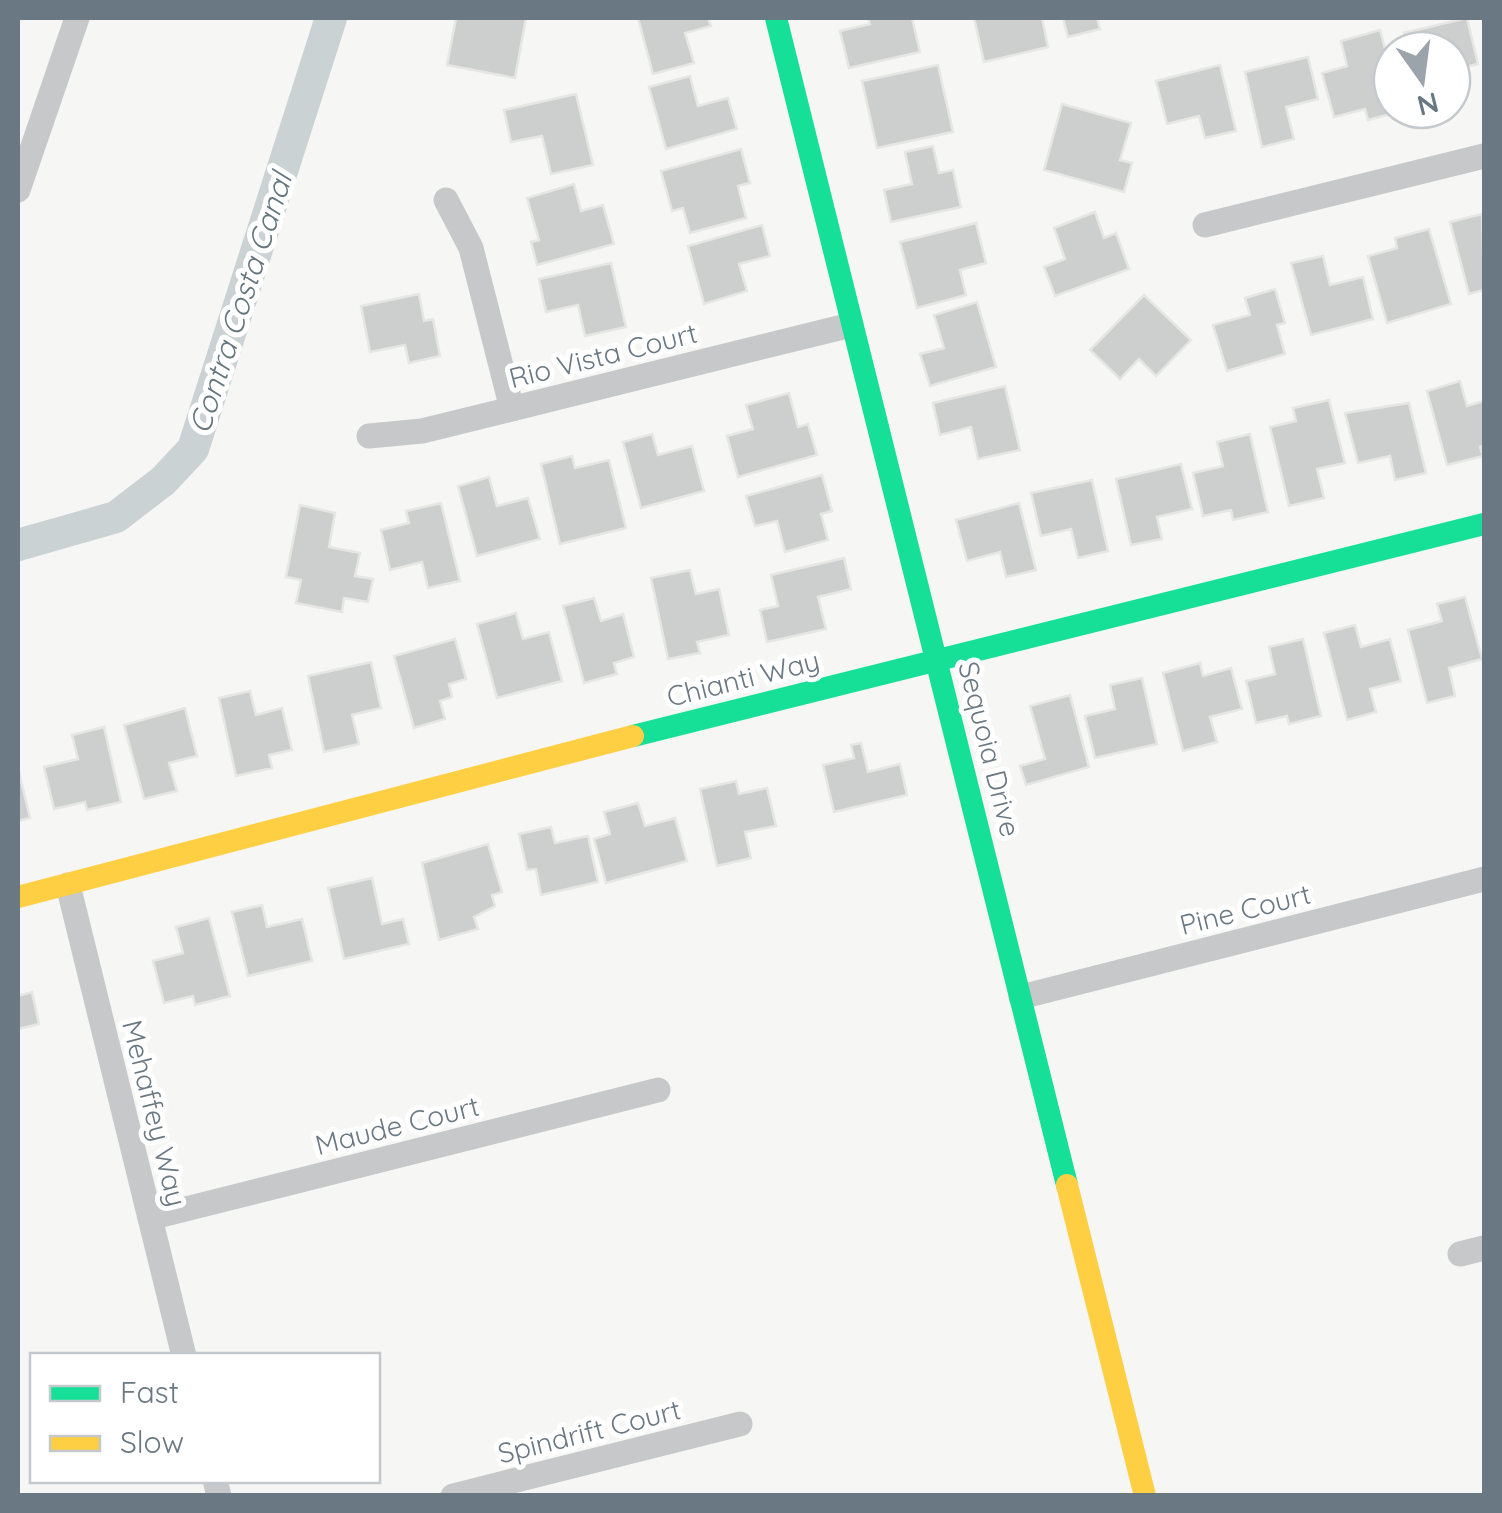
<svg xmlns="http://www.w3.org/2000/svg" width="1502" height="1513" font-family="Quicksand,sans-serif">
<style>
.lines{fill:none;stroke-linecap:round;stroke-linejoin:round}
.canal{stroke:#cbd2d4;stroke-width:32}
.building{fill:#cdcece;stroke:#e6e6e5;stroke-width:2.5}
.street{stroke:#c7c8c9;stroke-width:25}
.fast{stroke:#16e098;stroke-width:22}
.slow{stroke:#ffcf43;stroke-width:22}
.labels{text-anchor:middle;dominant-baseline:central;stroke-width:10;stroke-linejoin:round;paint-order:stroke}
.street-label{font-size:28px;fill:#697882;stroke:#fff}
.water-label{font-size:30px;font-style:italic;fill:#65777e;stroke:#fff}
</style>
<rect width="100%" height="100%" fill="#f6f6f5"/>
<g class="lines">
<polyline class="canal" points="18,545 116,517 163,481 193,449 331,18"/>
</g>
<g class="building">
<polygon points="456,18 526,18 515,78 447,65"/>
<polygon points="638,18 708,18 711,26 685,33 694,63 653,74"/>
<polygon points="868,18 912,18 920,52 849,68 840,31 870,24"/>
<polygon points="974,18 1042,18 1048,47 984,62"/>
<polygon points="1063,18 1097,18 1100,29 1068,37"/>
<polygon points="1467,18 1478,64 1452,70 1452,50 1408,50 1404,33"/>
<polygon points="1380,30 1392,75 1392,110 1402,111 1368,120 1365,109 1334,117 1322,73 1347,66 1341,41"/>
<polygon points="1308,57 1318,99 1286,107 1294,139 1262,147 1245,72"/>
<polygon points="938,65 953,132 877,148 862,81"/>
<polygon points="1220,65 1236,131 1205,138 1199,116 1167,124 1156,81"/>
<polygon points="690,76 698,106 728,98 737,129 666,149 649,87"/>
<polygon points="576,94 593,165 551,174 542,136 511,142 504,110"/>
<polygon points="1062,104 1131,123 1120,160 1132,163 1124,192 1044,170"/>
<polygon points="933,146 939,173 953,170 961,207 891,222 884,190 912,184 905,152"/>
<polygon points="741,149 750,183 738,186 746,218 690,233 683,208 672,211 661,171"/>
<polygon points="574,184 581,211 603,205 614,244 537,265 531,242 539,240 527,198"/>
<polygon points="1095,212 1104,238 1116,233 1129,269 1055,296 1044,267 1065,259 1054,228"/>
<polygon points="1482,214 1484,290 1469,294 1450,222"/>
<polygon points="976,223 986,263 960,270 966,295 917,308 900,242"/>
<polygon points="762,225 770,256 739,264 747,291 704,304 688,246"/>
<polygon points="1429,229 1451,304 1387,323 1368,256 1397,248 1395,238"/>
<polygon points="1323,256 1330,285 1363,277 1373,319 1311,335 1291,263"/>
<polygon points="611,263 626,327 585,336 578,305 546,312 539,279"/>
<polygon points="1275,289 1285,323 1277,325 1285,354 1227,371 1213,325 1250,315 1245,298"/>
<polygon points="419,294 424,321 433,319 440,356 409,363 405,345 370,352 361,306"/>
<polygon points="1144,295 1191,340 1156,376 1139,359 1120,379 1090,350"/>
<polygon points="977,302 996,367 930,386 920,354 944,348 934,315"/>
<polygon points="1460,381 1467,406 1484,401 1484,446 1480,447 1483,456 1447,465 1427,391"/>
<polygon points="1005,386 1020,450 978,459 971,427 940,435 933,403"/>
<polygon points="789,393 798,427 808,424 817,455 738,477 727,436 753,429 746,405"/>
<polygon points="1329,400 1345,463 1317,469 1324,498 1289,506 1270,427 1296,421 1293,408"/>
<polygon points="1409,403 1426,473 1395,480 1390,456 1358,463 1345,413"/>
<polygon points="652,434 658,455 692,446 704,491 641,508 623,442"/>
<polygon points="1250,434 1268,512 1233,520 1231,510 1203,516 1193,473 1223,466 1217,442"/>
<polygon points="572,456 575,468 609,460 626,528 560,544 541,464"/>
<polygon points="1181,464 1192,509 1157,517 1162,539 1131,545 1116,479"/>
<polygon points="822,475 832,511 821,514 828,540 785,552 777,521 755,526 746,496"/>
<polygon points="489,477 497,506 528,498 540,539 477,556 458,486"/>
<polygon points="1092,480 1108,551 1078,558 1071,529 1041,536 1031,493"/>
<polygon points="441,503 460,581 428,588 422,562 390,570 381,530 409,523 406,511"/>
<polygon points="1019,503 1036,570 1006,577 1000,552 967,561 956,520"/>
<polygon points="300,505 335,513 329,547 360,553 355,576 373,579 368,602 344,598 342,612 296,603 301,580 286,577"/>
<polygon points="844,558 851,589 818,597 826,629 767,642 760,610 778,606 771,575"/>
<polygon points="690,570 696,594 719,589 729,635 697,642 700,653 668,659 651,578"/>
<polygon points="1465,597 1482,659 1449,668 1455,696 1427,703 1408,630 1442,621 1437,604"/>
<polygon points="594,598 601,621 623,614 634,657 614,663 617,674 584,683 563,606"/>
<polygon points="516,613 523,639 549,632 562,681 497,698 477,624"/>
<polygon points="1355,625 1361,647 1390,639 1401,681 1370,689 1376,712 1347,720 1324,633"/>
<polygon points="455,639 466,679 449,684 452,697 440,701 445,719 414,728 394,656"/>
<polygon points="1303,639 1321,716 1289,724 1287,716 1256,723 1246,681 1275,674 1269,647"/>
<polygon points="371,662 381,708 352,715 359,744 324,752 308,676"/>
<polygon points="1200,663 1203,676 1231,668 1242,709 1210,717 1217,742 1183,751 1163,673"/>
<polygon points="1142,678 1157,744 1095,758 1085,716 1115,709 1110,685"/>
<polygon points="250,691 256,715 282,708 292,750 269,755 272,768 236,776 219,698"/>
<polygon points="1070,695 1089,767 1026,785 1020,766 1045,759 1030,706"/>
<polygon points="185,708 197,756 169,763 177,791 144,799 124,725"/>
<polygon points="104,727 121,802 87,810 85,802 54,809 44,767 78,759 72,735"/>
<polygon points="861,743 868,772 900,764 907,795 834,812 823,765 854,758 851,745"/>
<polygon points="18,768 30,818 18,821"/>
<polygon points="736,781 739,794 767,788 776,826 745,832 751,858 717,866 700,789"/>
<polygon points="638,803 645,826 675,818 687,861 606,883 594,839 610,834 604,812"/>
<polygon points="551,827 555,843 588,836 598,882 541,895 536,869 527,870 519,834"/>
<polygon points="488,844 502,892 492,895 495,906 474,917 478,929 439,940 422,863"/>
<polygon points="372,878 382,924 403,919 409,944 344,959 328,888"/>
<polygon points="262,905 267,927 302,919 312,961 248,976 232,912"/>
<polygon points="209,918 230,996 195,1005 193,996 164,1003 153,961 183,953 176,927"/>
<polygon points="32,992 39,1024 18,1029 18,996"/>
</g>
<g class="lines">
<g class="street">
<polyline points="18,190 77,18"/>
<polyline points="446,200 471,248 512,409"/>
<polyline points="1205,225 1484,156"/>
<polyline points="369,436 422,431 851,325"/>
<polyline points="68,885 184,1356"/>
<polyline points="1021,997 1484,879"/>
<polyline points="150,1218 658,1090"/>
<polyline points="1460,1254 1484,1248"/>
<polyline points="215,1480 219,1496"/>
<polyline points="453,1496 740,1424"/>
</g>
<g class="fast">
<polyline points="776,18 1067,1185"/>
<polyline points="633,736 1484,524"/>
</g>
<g class="slow">
<polyline points="18,897 633,736"/>
<polyline points="1067,1185 1145,1496"/>
</g>
</g>
<g class="labels">
<g class="street-label">
<text transform="translate(603 355) rotate(-14)">Rio Vista Court</text>
<text transform="translate(743 678) rotate(-14)">Chianti Way</text>
<text transform="translate(990 749) rotate(76)">Sequoia Drive</text>
<text transform="translate(1245 909) rotate(-14)">Pine Court</text>
<text transform="translate(155 1113) rotate(76)">Mehaffey Way</text>
<text transform="translate(397 1125) rotate(-14)">Maude Court</text>
<text transform="translate(589 1431) rotate(-14)">Spindrift Court</text>
</g>
<g class="water-label">
<text transform="translate(240 303) rotate(-72)">Contra Costa Canal</text>
</g>
</g>
<rect width="1502" height="1513" fill="none" stroke="#697882" stroke-width="40"/>
<rect x="30" y="1353" width="350" height="130" fill="#ffffff" stroke="#c3c9cd" stroke-width="2.5"/>
<rect x="50" y="1386" width="50" height="15" fill="#16e098" stroke="#c3c9cd" stroke-width="2.5"/>
<text x="120" y="1403" font-size="30" fill="#697882">Fast</text>
<rect x="50" y="1436" width="50" height="15" fill="#ffcf43" stroke="#c3c9cd" stroke-width="2.5"/>
<text x="120" y="1453" font-size="30" fill="#697882">Slow</text>
<g transform="translate(1422 80) rotate(166)"><circle r="48" fill="#ffffff" stroke="#c3c9cd" stroke-width="2.5"/>
<path d="M0-8L18 38L0 25L-18 38Z" fill="#9aa4aa"/>
<text y="-15" font-size="28" font-weight="bold" text-anchor="middle" fill="#697882">N</text>
</g>
</svg>
